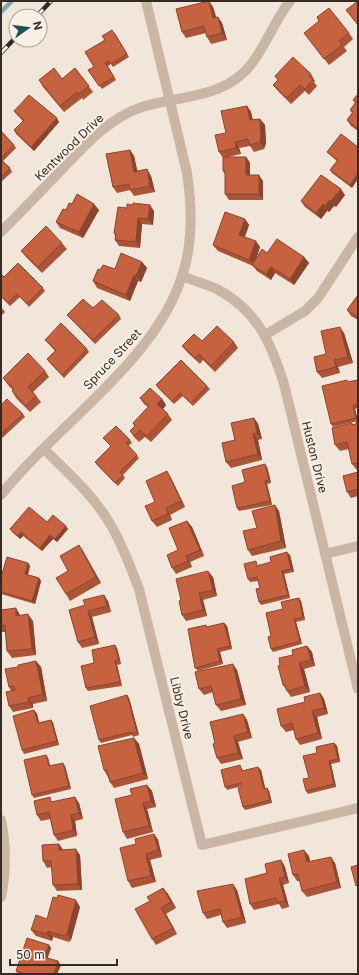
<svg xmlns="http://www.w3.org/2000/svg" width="359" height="975" font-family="Inter,sans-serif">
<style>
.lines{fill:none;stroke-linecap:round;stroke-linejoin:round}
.stream{stroke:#77acaf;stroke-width:4.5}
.minor{stroke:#c9b6a5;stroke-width:10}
.rail-casing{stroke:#352b26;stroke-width:4.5}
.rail{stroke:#f9f0e5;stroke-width:3;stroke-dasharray:9;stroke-linecap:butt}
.wall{fill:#ab5438}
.shaded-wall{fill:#8b452e}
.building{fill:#c76241;stroke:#8b452e}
.labels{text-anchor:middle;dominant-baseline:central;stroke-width:4;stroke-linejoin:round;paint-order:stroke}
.street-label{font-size:12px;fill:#352b26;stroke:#f9f0e5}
</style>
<rect width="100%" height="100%" fill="#f1e6d9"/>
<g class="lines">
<polyline class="stream" points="1,12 12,1"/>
<g class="minor">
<path d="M1 232C22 211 43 189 64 167 83 148 102 126 126 114 160 95 210 103 242 74 261 58 273 22 290 1"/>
<path d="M182 276C194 281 206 284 217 289 258 311 271 343 284 384L358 689"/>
<polyline points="265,335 305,311 318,298 358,237"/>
<path d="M44 449C67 472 92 494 109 522 122 543 130 566 139 589L202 845 358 808"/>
<path d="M1 495C56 425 155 362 182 276 193 244 192 206 187 173L146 1"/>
<polyline points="325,554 358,546"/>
<path d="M1 820C6 845 6 872 1 897"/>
</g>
<g class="rail-casing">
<g id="rail">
<polyline points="37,16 51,1"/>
<polyline points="1,53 16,37"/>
</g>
</g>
<use href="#rail" class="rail"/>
</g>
<g class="wall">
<polygon points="213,7 216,17 218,17 222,23 227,40 211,44 207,37 206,33 186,38 182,32"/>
<polygon points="115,33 129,57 113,67 111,64 108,66 116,80 102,89 88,70 94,67 105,40"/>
<polygon points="304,33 349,33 353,39 344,47 347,51 329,65"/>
<polygon points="75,68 93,92 83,100 82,98 64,112 43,87 39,80 62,79"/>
<polygon points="311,74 315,81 314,82 317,86 309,95 305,91 291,104 278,91 273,85 278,80 275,76"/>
<polygon points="358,94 358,131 351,126 347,120 352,113 350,110 355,103 353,100"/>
<polygon points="247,106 251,112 253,120 260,119 265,125 266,143 264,149 254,152 250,146 239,148 241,154 228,157 246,157 250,163 250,175 263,181 263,200 229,200 225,194 225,174 223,171 223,158 219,152 226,133"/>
<polygon points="14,111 59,122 34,151 16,134 14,130 23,121 16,114"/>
<polygon points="1,131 14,145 16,148 3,161 10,168 12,172 1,182"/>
<polygon points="341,134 352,188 332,173 330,170 337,161 330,155 327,152"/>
<polygon points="130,150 134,156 137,171 151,176 155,192 134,196 130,190 117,193 113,187"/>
<polygon points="345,195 336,207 334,206 329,212 327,211 321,219 305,207 301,201"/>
<polygon points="127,208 154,211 153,225 142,224 140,248 119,246 115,240 115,236 114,233"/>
<polygon points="66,210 99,210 83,238 60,228 56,222"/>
<polygon points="245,219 249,225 245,237 260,247 256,259 267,253 304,257 309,263 294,285 275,273 271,280 257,271 253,266 218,251 213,245"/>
<polygon points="62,243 67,249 42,273 26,257 21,251"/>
<polygon points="142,262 147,268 141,282 138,281 130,301 97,288 93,281 100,270 115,269"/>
<polygon points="1,276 43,288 45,291 29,307 20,297 10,306 1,297"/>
<polygon points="358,295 358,320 351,316 347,310"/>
<polygon points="1,307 5,312 1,316"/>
<polygon points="93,308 119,315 121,319 95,344 70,318 67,315"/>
<polygon points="344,333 353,363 338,367 340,373 322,378 317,372 326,354"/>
<polygon points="45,340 87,349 89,352 64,378 49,362 47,359 55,351"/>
<polygon points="202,341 234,342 238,348 215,372 203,360 200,364 187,352 182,346"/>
<polygon points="45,371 49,377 33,392 41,402 30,412 16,398 12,391 13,390 8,385 3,378"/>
<polygon points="358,380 358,408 355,409 358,421 333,427 331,424 348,382"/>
<polygon points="156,385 207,386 210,389 193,406 183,396 174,404 158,388"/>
<polygon points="140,398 162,399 166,405 163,409 168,414 172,420 151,442 145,437 139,442 134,437 130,431 135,426 133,423 148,407 144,404"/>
<polygon points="1,405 23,414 25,417 1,439"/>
<polygon points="254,418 258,424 262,439 258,440 262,460 231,468 226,462 235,440"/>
<polygon points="358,421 358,470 357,470 352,464 349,449 340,451 335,445 353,425 356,424"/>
<polygon points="103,438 130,440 132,443 128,446 139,458 123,475 125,478 118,486 97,465 95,462 111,446"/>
<polygon points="267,467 271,483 267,484 272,505 239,511 237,508 245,482"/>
<polygon points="358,472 358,496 351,498 347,492"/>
<polygon points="171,478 185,507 170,515 172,520 157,527 152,521 155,502"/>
<polygon points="279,511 286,548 252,556 248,550 257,528"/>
<polygon points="187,521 192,527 204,556 190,562 192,567 176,574 172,568"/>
<polygon points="47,522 68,529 57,542 53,539 42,551 23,536 20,539 12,532 10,529"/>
<polygon points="79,545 83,551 101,583 70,601 66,594 68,571"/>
<polygon points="290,555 294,572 284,574 290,598 261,605 259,602 260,588 258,581 250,582 248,579 258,565 271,562"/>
<polygon points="28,563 30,566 28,575 39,578 41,581 35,604 1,594 1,577"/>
<polygon points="213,577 217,596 203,600 207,616 186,621 182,615 181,600"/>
<polygon points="108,601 111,612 92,617 99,644 82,648 78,642 69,610"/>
<polygon points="301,601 305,620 296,622 302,644 273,652 271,649 271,636 283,609"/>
<polygon points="1,610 20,615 33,621 36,655 12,658 7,651 5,632 1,632"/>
<polygon points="224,623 227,626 232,649 220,652 223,664 198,671 195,668 207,627"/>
<polygon points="307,646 312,652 315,666 304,669 310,692 291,697 283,685 280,665 293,655"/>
<polygon points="117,648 121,664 117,665 122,686 88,691 86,688 94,663"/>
<polygon points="36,661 41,667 47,701 33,704 33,708 13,712 9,706 11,691 9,687 18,667"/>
<polygon points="237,670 246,705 221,711 216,705 213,692 204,695 199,689"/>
<polygon points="320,693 324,699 328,714 317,717 322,739 300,745 296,739 294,730 286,732 281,726 305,702"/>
<polygon points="127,695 129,698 139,735 133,737 132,735 101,743 99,740"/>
<polygon points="34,710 37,714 39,723 51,720 53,723 59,745 24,754 22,750"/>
<polygon points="243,714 247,720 252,738 238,742 243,759 221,764 217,758 215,743"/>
<polygon points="134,738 139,744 148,779 114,788 110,782 108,777 104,770"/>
<polygon points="334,743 337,746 340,762 331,764 336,787 308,794 306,791 309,778 317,753"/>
<polygon points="46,755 48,758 50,766 65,766 71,789 34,798 32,795"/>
<polygon points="242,768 243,771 261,770 265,788 267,788 269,791 272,803 245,810 243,807 242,786 227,790 225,787"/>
<polygon points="147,785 152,791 156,807 147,809 153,832 127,839 123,832 132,795"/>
<polygon points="53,802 79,803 83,819 75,821 77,836 58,841 54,835 50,819 41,821 37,815"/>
<polygon points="154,834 158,840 162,857 150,860 156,882 132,888 128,881 136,844"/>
<polygon points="59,844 63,850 80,855 82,890 57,891 53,885 52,867 47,868 43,861"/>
<polygon points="309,856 310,862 335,863 341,888 307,897 302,891 300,881 297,881 293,875"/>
<polygon points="281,860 285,867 289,883 283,885 289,907 282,909 279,904 254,910 250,904"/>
<polygon points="163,888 168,894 176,908 166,914 177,934 156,945 152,939 150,901"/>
<polygon points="237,890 246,923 227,928 223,922 221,915 207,919 203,913"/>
<polygon points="80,907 71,940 69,942 53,937 52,941 36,936 31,930 47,919"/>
<polygon points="49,945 51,948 47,958 61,965 57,974 18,974 16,971"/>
</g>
<g class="shaded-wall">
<polygon points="209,1 213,7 218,24 213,18"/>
<polygon points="218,17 222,23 227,40 222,33"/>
<polygon points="247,106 251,112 254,127 250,120"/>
<polygon points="57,118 59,122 34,151 31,147"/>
<polygon points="260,119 265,125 266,143 264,149 260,142"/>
<polygon points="235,142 239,148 241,154 236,148"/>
<polygon points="130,150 134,156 139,178 134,172"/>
<polygon points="246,157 250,163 250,181 246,175"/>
<polygon points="147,169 151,176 155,192 150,186"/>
<polygon points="358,173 358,179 352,188 350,185"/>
<polygon points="259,175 263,181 263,200 259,194"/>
<polygon points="341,189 345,195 336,207 331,201"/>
<polygon points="330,200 334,206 329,212 325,206"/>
<polygon points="94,204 99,210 83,238 79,232"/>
<polygon points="323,204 327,211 321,219 316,213"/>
<polygon points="150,205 154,211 153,225 148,219"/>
<polygon points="138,218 142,224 140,248 136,242"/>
<polygon points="245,219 249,225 243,241 239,235"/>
<polygon points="256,241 260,247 254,265 249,260"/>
<polygon points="304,257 309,263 294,285 290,279"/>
<polygon points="142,262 147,268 141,282 136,276"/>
<polygon points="271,267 275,273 271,280 266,274"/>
<polygon points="134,275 138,281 130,301 126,295"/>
<polygon points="340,327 344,333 353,363 348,357"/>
<polygon points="334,360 338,367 340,373 336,367"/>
<polygon points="162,399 166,405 162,410 157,404"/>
<polygon points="353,406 355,409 358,421 356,418"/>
<polygon points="254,418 258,424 262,439 257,433"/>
<polygon points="253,434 258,440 262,460 258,454"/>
<polygon points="265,464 267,467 271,483 269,480"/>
<polygon points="167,471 171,478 185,507 181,501"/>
<polygon points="265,481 267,484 272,505 270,501"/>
<polygon points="275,505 279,511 286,548 281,541"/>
<polygon points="166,508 170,515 172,520 168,514"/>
<polygon points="187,521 192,527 204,556 200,550"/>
<polygon points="66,526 68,529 57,542 55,539"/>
<polygon points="21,532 23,536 20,539 18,536"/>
<polygon points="50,535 53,539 42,551 40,548"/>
<polygon points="79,545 83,551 101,583 96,577"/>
<polygon points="287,552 290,555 294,572 291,569"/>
<polygon points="186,556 190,562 192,567 188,561"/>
<polygon points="28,563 30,566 27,577 25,574"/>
<polygon points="208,571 213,577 217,596 213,590"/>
<polygon points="282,571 284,574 290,598 288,595"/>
<polygon points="39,578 41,581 35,604 32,601"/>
<polygon points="199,593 203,600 207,616 203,610"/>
<polygon points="104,595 108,601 111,612 107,606"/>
<polygon points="299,598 301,601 305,620 303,617"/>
<polygon points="16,608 20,615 21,622 16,616"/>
<polygon points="88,611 92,617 99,644 95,637"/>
<polygon points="28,614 33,621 36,655 32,649"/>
<polygon points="294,619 296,622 302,644 300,641"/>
<polygon points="224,623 227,626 232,649 230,646"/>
<polygon points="115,645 117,648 121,664 119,660"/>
<polygon points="307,646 312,652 315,666 311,660"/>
<polygon points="217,649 220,652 223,664 220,661"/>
<polygon points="36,661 41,667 47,701 43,694"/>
<polygon points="115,661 117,665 122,686 120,682"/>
<polygon points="299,663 304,669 310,692 305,686"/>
<polygon points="233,664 237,670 246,705 241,699"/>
<polygon points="320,693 324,699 328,714 324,708"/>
<polygon points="127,695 129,698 139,735 137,732"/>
<polygon points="28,698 33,704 33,708 29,702"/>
<polygon points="34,710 37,714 40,726 38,723"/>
<polygon points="312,711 317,717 322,739 318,733"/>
<polygon points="243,714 247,720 252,738 248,732"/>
<polygon points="51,720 53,723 59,745 57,741"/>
<polygon points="234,736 238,742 243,759 238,753"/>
<polygon points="134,738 139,744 148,779 143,773"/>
<polygon points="334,743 337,746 340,762 338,759"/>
<polygon points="46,755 48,758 51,769 49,766"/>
<polygon points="329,761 331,764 336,787 334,784"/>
<polygon points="63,763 65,766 71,789 69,786"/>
<polygon points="258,767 261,770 266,792 264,789"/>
<polygon points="147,785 152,791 156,807 151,801"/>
<polygon points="267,788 269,791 272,803 270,800"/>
<polygon points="75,797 79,803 83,819 79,813"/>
<polygon points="143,803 147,809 153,832 149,826"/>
<polygon points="71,815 75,821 77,836 73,830"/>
<polygon points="154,834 158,840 162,857 158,850"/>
<polygon points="59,844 63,850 59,850"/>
<polygon points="76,849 80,855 82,890 78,884"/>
<polygon points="304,850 309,856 311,868 307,862"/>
<polygon points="146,854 150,860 156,882 151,876"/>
<polygon points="331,857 335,863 341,888 337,882"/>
<polygon points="281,860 285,867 289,883 285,877"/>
<polygon points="279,878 283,885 289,907 285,901"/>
<polygon points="233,884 237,890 246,923 242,917"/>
<polygon points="163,888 168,894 176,908 171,902"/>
<polygon points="76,900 80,907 71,940 67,934"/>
<polygon points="161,908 166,914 177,934 173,928"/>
<polygon points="48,931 53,937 52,941 47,934"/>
<polygon points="49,945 51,948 47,960 44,957"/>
<polygon points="58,961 61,965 57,974 54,974"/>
</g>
<g class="building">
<polygon points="209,1 213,18 218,17 222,33 207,37 204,26 182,32 176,9"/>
<polygon points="358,1 358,25 346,10"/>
<polygon points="329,8 349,33 339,41 342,45 324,59 304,33 319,21 317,17"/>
<polygon points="112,30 127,54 111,64 109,61 105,63 114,77 99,86 88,70 94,67 85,52 105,40 102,36"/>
<polygon points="293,57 311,74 309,76 313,80 305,89 300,85 287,98 273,85 278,80 275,76"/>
<polygon points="54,68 62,79 75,68 89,86 79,94 77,92 60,106 39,80"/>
<polygon points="358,94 358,129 347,120 353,112 350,110 356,102 353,100"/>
<polygon points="29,95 57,118 31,147 14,130 24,120 14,111"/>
<polygon points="247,106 250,120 260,119 261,137 260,142 250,145 248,139 235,142 236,148 219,152 215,135 226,133 221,111"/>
<polygon points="1,131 14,145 1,158"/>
<polygon points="341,134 358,147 358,173 350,185 330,170 338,160 327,152"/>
<polygon points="130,150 134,172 147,169 150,186 130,190 129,184 113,187 106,154"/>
<polygon points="223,157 246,157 246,175 259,175 259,194 225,194 225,171 223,171"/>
<polygon points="1,160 10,168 1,177"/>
<polygon points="321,175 341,189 331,201 330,200 325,206 323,204 316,213 301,201"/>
<polygon points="77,194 94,204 79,232 56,222 63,209 66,210 69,203 72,204"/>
<polygon points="133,203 150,205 148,219 138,218 136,242 115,240 116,234 114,233 118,207 127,208 127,204 133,205"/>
<polygon points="225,212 245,219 239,235 256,241 249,260 213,245"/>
<polygon points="46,226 62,243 38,267 21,251"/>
<polygon points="277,239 304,257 290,279 271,267 266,274 252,265 262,249 267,253"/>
<polygon points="121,253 142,262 136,276 134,275 126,295 93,281 98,269 100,270 103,265 115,269"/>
<polygon points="18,263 43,288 27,304 17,294 8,303 1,296 1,276 2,275 4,277"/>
<polygon points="358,295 358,317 347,310"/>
<polygon points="83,299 93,308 102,300 119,315 93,340 67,315"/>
<polygon points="61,323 87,349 62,375 47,359 56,350 45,340"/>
<polygon points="217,326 234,342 211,366 199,354 195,358 182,346 194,334 202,341"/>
<polygon points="340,327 348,357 334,360 336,367 317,372 314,357 326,354 321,331"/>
<polygon points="28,353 45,371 28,387 36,396 26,406 12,391 14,389 3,378"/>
<polygon points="181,360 207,386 191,403 180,393 172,401 156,385"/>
<polygon points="347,380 347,382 358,380 358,404 353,406 356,418 331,424 322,386"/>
<polygon points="150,388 162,399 157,404 168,414 147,436 140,430 135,436 130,431 135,426 133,423 149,406 140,398"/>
<polygon points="7,399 23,414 1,434 1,405"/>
<polygon points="254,418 257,433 253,434 258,454 226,462 222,443 235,440 231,423"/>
<polygon points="358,421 358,463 352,464 347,442 335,445 332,428 352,423 352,425 356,424 356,422"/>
<polygon points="116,426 130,440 126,443 137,455 120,472 123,475 115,483 95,462 111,446 103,438"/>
<polygon points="265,464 269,480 265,481 270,501 237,508 232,486 245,482 242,470"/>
<polygon points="167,471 181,501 166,508 168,514 152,521 145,506 155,502 146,481"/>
<polygon points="358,472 358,489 347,492 343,476"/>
<polygon points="275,505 281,541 248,550 243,531 257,528 252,511"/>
<polygon points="29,507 47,522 53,515 66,526 55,539 50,535 40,548 21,532 18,536 10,529"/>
<polygon points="187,521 200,550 186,556 188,561 172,568 167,555 178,550 169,528"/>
<polygon points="79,545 96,577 66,594 56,578 68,571 60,556"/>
<polygon points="287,552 291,569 282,571 288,595 259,602 256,589 260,588 257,577 248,579 244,564 256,561 257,566 271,562 270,557"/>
<polygon points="7,557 28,563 25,574 39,578 32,601 1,592 1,577"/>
<polygon points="208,571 213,590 199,593 203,610 182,615 179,601 181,600 176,579"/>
<polygon points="104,595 107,606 88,611 95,637 78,642 69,610 85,605 83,600"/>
<polygon points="299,598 303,617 294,619 300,641 271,649 268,637 271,636 266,613 283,609 281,602"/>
<polygon points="16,608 16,616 28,614 32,649 7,651 5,625 1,626 1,610"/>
<polygon points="224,623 230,646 217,649 220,661 195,668 188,629 206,625 206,627"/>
<polygon points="115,645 119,660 115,661 120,682 86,688 81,666 94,663 92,650"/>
<polygon points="307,646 311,660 299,663 305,686 287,691 285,685 283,685 278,666 280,665 279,658 293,655 292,650"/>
<polygon points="36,661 43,694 28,698 29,702 9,706 6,692 15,690 14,686 9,687 5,669 18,667 18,665"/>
<polygon points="233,664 241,699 216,705 211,686 199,689 195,672"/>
<polygon points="320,693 324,708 312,711 318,733 296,739 292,723 281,726 277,709 305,702 304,697"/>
<polygon points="127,695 137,732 131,733 130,732 99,740 90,706"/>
<polygon points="34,710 38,723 51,720 57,741 22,750 13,716"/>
<polygon points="243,714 248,732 234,736 238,753 217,758 213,744 215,743 210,722"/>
<polygon points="134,738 143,773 110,782 107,770 104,770 98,746"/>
<polygon points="334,743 338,759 329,761 334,784 306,791 303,779 309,778 303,756 317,753 316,747"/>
<polygon points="46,755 49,766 63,763 69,786 32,795 24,760"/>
<polygon points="240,765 242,771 258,767 264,789 267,788 270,800 243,807 238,788 242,787 241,783 225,787 221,770"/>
<polygon points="147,785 151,801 143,803 149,826 123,832 115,799 132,795 130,789"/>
<polygon points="50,797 51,802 75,797 79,813 71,815 73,830 54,835 49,812 37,815 34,801"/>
<polygon points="154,834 158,850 146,854 151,876 128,881 120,848 136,844 135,839"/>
<polygon points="59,844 59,850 76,849 78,884 53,885 51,861 43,861 42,845"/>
<polygon points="304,850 307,862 331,857 337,882 302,891 298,874 293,875 288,854"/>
<polygon points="281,860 285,877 279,878 285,901 278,902 276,898 250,904 245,879 267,873 265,864"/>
<polygon points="358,865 358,885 356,886 351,867"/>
<polygon points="233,884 242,917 223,922 220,909 203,913 197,891"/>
<polygon points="163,888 171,902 161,908 173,928 152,939 135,909 150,901 147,897"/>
<polygon points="58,895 76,900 67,934 64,936 48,931 47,934 31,930 36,915 47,919 53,897 57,898"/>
<polygon points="27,938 49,945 44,957 58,961 54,974 25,974 16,971"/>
</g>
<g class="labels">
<g class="street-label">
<text transform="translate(69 147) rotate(-44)">Kentwood Drive</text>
<text transform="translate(112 359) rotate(-47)">Spruce Street</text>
<text transform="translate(315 457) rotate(76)">Huston Drive</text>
<text transform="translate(182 708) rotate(76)">Libby Drive</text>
</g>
</g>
<rect width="359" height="975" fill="none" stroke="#352b26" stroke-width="4"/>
<g transform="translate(28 28) rotate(76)"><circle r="19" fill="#f9f0e5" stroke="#aba199"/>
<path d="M0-3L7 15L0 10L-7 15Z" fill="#1b5257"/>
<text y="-6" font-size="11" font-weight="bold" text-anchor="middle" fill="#352b26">N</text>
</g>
<path d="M10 959v6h107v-6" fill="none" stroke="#352b26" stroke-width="2"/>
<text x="16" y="959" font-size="12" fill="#352b26" stroke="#f9f0e5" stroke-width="3" paint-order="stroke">50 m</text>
</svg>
